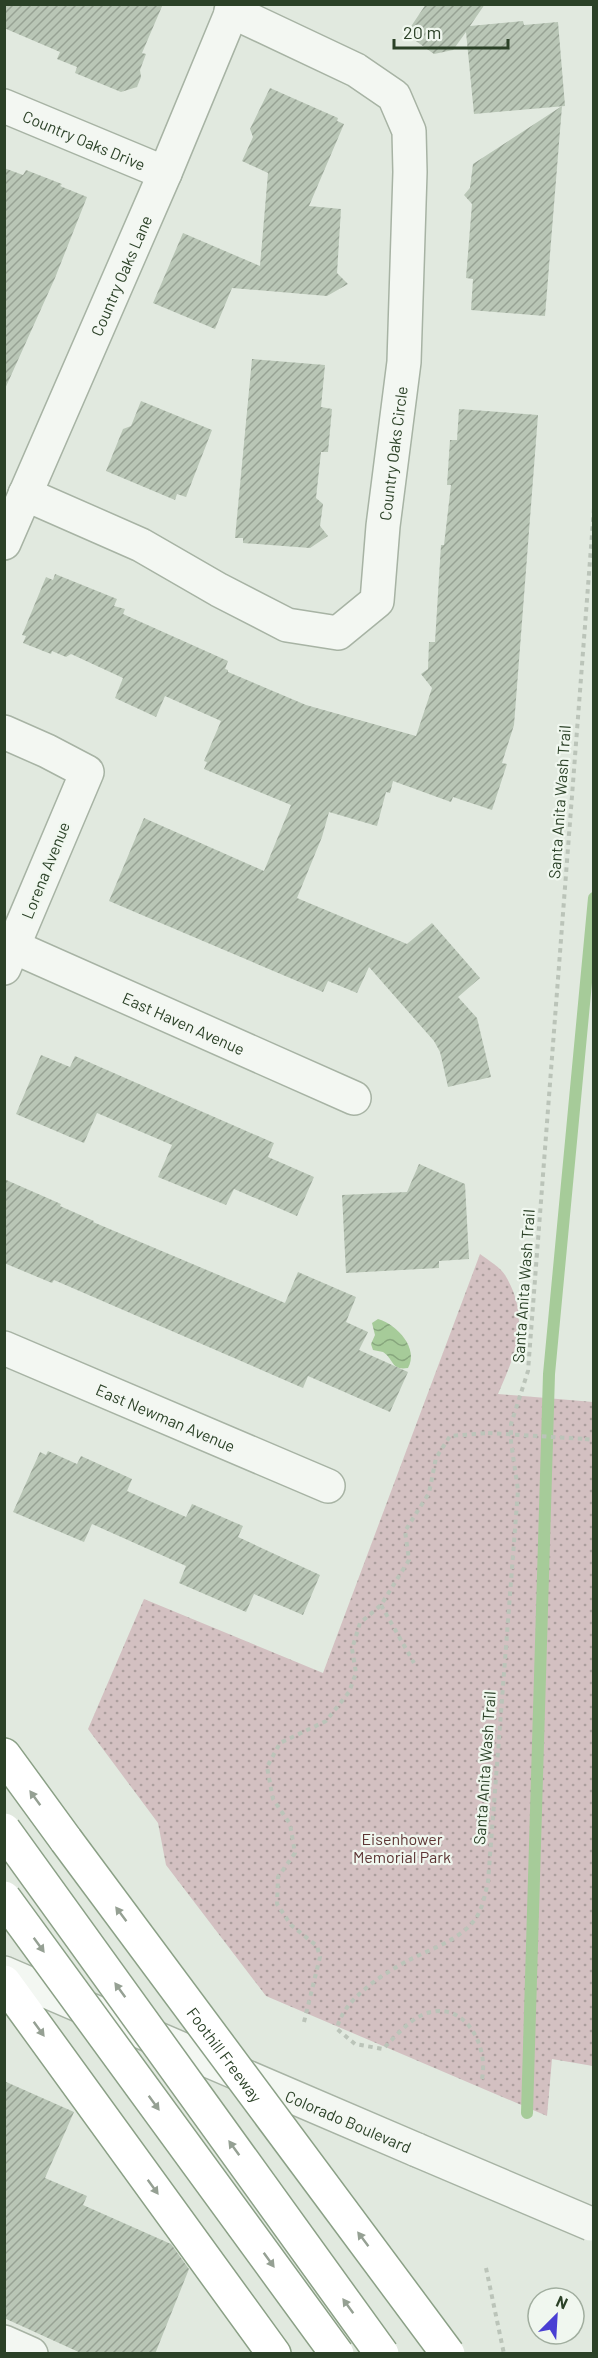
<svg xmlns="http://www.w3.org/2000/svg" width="598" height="2358" font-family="Barlow,sans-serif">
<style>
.park{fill:url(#park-dots)}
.water{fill:url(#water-waves)}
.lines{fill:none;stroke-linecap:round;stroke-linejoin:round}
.stream{stroke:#a6cb99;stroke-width:12}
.building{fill:url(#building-hatch)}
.minor-casing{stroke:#a7b3a4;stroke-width:36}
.highway-casing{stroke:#8ba086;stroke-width:36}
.path{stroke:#bbc4b9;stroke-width:4;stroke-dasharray:4.5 4.5;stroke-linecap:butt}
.minor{stroke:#f3f7f2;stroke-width:33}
.highway{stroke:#fff;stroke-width:33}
.minor-bridge-casing{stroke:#a7b3a4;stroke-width:36;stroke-linecap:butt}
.highway-bridge-casing{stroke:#8ba086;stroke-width:36;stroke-linecap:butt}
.path-bridge{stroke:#bbc4b9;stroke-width:4;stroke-dasharray:4.5 4.5;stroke-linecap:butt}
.minor-bridge{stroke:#f3f7f2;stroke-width:33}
.highway-bridge{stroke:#fff;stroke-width:33}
.oneway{fill:#95a093}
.labels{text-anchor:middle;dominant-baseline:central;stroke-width:4.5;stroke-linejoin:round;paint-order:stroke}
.street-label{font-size:16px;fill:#2b4127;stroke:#f0f7ef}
.park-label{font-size:16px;fill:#5d3534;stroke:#f0f7ef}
</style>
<defs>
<pattern id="park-dots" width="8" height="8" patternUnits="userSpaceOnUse" patternTransform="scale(1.5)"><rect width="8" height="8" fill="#d3c0c1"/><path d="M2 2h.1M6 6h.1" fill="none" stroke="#ab9e9d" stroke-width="1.8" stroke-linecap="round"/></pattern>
<pattern id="water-waves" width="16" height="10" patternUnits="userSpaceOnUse" patternTransform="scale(1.5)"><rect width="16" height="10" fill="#a6cb99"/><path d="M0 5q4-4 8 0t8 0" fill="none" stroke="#87a67d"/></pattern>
<pattern id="building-hatch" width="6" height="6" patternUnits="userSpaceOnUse" patternTransform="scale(1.5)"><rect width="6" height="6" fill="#b9c6b6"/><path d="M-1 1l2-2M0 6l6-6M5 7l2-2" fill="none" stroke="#97a294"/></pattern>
</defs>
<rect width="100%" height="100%" fill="#e1e9df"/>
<path class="park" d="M480 1254C488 1260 500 1267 505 1275 531 1318 516 1353 498 1394L593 1402V2066L552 2059 547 2116 266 1996 166 1865 158 1823 88 1729 144 1599 323 1673Z"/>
<path class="water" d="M378 1319C398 1325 419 1349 408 1368 391 1371 394 1359 383 1352 380 1351 376 1351 373 1350L371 1344 375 1335 372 1323Z"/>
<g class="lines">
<polyline class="stream" points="527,2113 549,1374 594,898"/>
</g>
<g class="building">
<polygon points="4,4 163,4 142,53 146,54 140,70 141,77 137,87 121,92 75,73 77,67 57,59 60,52 4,28"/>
<polygon points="426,4 485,4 470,26 523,21 524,25 558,22 565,106 474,114 466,32 453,50 434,54 406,34"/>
<polygon points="270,88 338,118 337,121 344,124 309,206 341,209 337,273 348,284 327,296 232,288 215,329 153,303 183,233 260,266 268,173 242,161 253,137 250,129"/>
<polygon points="562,106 545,316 471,310 473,279 466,278 472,204 464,195 470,188 473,164"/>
<polygon points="4,168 23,175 26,170 62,184 60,186 87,197 55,278 4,391"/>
<polygon points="252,359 325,365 321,407 332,409 328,452 321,452 316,498 323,504 320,526 328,536 310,548 243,543 243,538 235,538"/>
<polygon points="141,401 212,430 186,497 177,494 175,500 106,471 123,429 131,426"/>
<polygon points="459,409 538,415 514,725 502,763 507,764 492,810 453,797 451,802 393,781 390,793 386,792 377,826 329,812 322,837 297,898 407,944 432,923 480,978 458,997 477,1018 491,1077 448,1087 440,1052 434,1041 369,967 357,993 328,981 323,992 109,901 144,818 264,871 291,805 204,769 207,762 204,761 221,721 165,696 156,717 115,698 123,678 71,654 66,657 52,651 51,654 23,643 26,636 22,635 46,577 53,580 55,574 117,599 114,606 125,609 123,614 228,661 225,669 228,670 228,672 306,705 416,736 432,688 421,674 428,669 429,642 435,642 441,545 444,545 451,485 447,485 450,440 457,440"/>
<polygon points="41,1055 70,1067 75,1056 274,1143 268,1157 314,1177 297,1216 234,1189 226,1205 158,1177 172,1145 97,1113 84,1143 16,1114"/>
<polygon points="419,1164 465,1184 469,1259 439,1261 439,1268 346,1273 342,1195 407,1192"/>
<polygon points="4,1179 61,1204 60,1206 94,1221 93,1222 285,1303 298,1272 356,1297 346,1322 368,1332 359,1350 408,1372 390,1412 308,1376 303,1388 54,1280 52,1283 4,1263"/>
<polygon points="48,1451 77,1464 81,1456 132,1479 127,1491 186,1517 192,1504 243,1526 238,1537 320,1575 303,1615 254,1594 246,1612 179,1583 186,1566 92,1524 84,1542 13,1512 40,1452 46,1455"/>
<polygon points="4,2081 74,2112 45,2178 87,2196 83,2205 171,2244 189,2269 155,2354 83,2354 4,2318"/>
</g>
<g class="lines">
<g class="minor-casing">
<g id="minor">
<path id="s1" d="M4 106 165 173"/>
<path id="s2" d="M25 494 141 545 219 590 287 625 338 633 377 601 383 526 404 362 410 172 409 131 394 96 356 70 231 11"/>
<path id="s3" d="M4 543 165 173 235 4"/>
<polyline points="4,732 47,751 87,772 4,968"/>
<path id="s4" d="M14 947 354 1098"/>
<path id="s5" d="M4 1348 328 1486"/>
<path id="s6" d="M4 1973 417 2150"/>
<polyline points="4,2342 31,2354"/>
</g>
</g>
<g class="highway-casing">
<g id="highway">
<polyline points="4,1755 66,1840"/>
<polyline points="4,1982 274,2354"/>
</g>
</g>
<g class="path">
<polyline points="585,1439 594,1440"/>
<polyline points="381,1605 414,1663"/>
<polyline points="304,2022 320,1957 317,1946 291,1925 277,1904 278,1877 295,1853 290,1824 273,1799 267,1767 280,1743 326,1721 349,1692 356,1673 352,1649 360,1623 381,1605 409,1560 405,1531 429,1493 436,1458 450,1436 488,1433"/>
<path d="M482 2079C489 2044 463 1997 422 2015 407 2022 395 2037 383 2049L355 2044 337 2029C342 2000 384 1973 409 1960 431 1949 462 1939 476 1918 483 1907 485 1894 488 1882L518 1490 511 1442V1424L528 1371 594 508"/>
<polyline points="486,2268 504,2354"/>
</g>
<use href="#minor" class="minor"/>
<use href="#highway" class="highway"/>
<g class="minor-bridge-casing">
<polyline id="minor-bridge" points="417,2150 591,2224"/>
</g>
<g class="highway-bridge-casing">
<g id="highway-bridge">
<polyline points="4,1830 382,2354"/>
<path id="s7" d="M66 1840 448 2354"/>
<polyline points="4,1898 337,2354"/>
</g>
</g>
<polyline class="path-bridge" points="488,1433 585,1439"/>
<use href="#minor-bridge" class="minor-bridge"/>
<use href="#highway-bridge" class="highway-bridge"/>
</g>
<defs><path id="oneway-solid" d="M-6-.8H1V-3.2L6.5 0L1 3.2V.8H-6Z" transform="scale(1.5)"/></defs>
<g class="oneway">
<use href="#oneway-solid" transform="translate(35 1798) rotate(-126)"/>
<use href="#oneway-solid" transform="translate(121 1914) rotate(-127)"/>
<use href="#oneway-solid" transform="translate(39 1945) rotate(54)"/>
<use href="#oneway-solid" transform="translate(120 1990) rotate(-126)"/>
<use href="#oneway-solid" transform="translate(39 2029) rotate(54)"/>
<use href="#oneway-solid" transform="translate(154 2103) rotate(54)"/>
<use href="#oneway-solid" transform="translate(234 2148) rotate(-126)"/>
<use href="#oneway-solid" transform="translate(153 2187) rotate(54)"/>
<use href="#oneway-solid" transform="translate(363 2239) rotate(-127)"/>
<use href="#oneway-solid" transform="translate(269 2260) rotate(54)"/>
<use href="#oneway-solid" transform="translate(348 2306) rotate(-126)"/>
</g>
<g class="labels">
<g class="street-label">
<text stroke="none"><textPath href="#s1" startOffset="87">Country Oaks Drive</textPath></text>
<text stroke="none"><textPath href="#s3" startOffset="292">Country Oaks Lane</textPath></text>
<text stroke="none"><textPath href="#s2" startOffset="544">Country Oaks Circle</textPath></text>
<text transform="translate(559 802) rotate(-86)">Santa Anita Wash Trail</text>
<text transform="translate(45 870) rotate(-68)">Lorena Avenue</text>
<text stroke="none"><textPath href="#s4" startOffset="186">East Haven Avenue</textPath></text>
<text transform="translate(523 1286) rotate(-86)">Santa Anita Wash Trail</text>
<text stroke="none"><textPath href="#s5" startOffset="176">East Newman Avenue</textPath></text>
<text transform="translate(484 1768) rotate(-86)">Santa Anita Wash Trail</text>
<text stroke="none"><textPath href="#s7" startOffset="267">Foothill Freeway</textPath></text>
<text stroke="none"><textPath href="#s6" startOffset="375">Colorado Boulevard</textPath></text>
</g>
<g class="park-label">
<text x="402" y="1838">Eisenhower<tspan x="402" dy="18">Memorial Park</tspan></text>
</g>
</g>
<rect width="598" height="2358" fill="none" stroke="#2b4127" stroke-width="12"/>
<g transform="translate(556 2316) rotate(24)"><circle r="28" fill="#f0f7ef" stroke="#a1ae9f" stroke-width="1.5"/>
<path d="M0-4.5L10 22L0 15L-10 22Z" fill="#493fd3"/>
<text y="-9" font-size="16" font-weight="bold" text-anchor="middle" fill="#2b4127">N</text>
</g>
<path d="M394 39v9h114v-9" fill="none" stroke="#2b4127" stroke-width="3"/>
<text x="403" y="39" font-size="18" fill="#2b4127" stroke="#f0f7ef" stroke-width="4.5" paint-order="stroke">20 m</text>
</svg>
